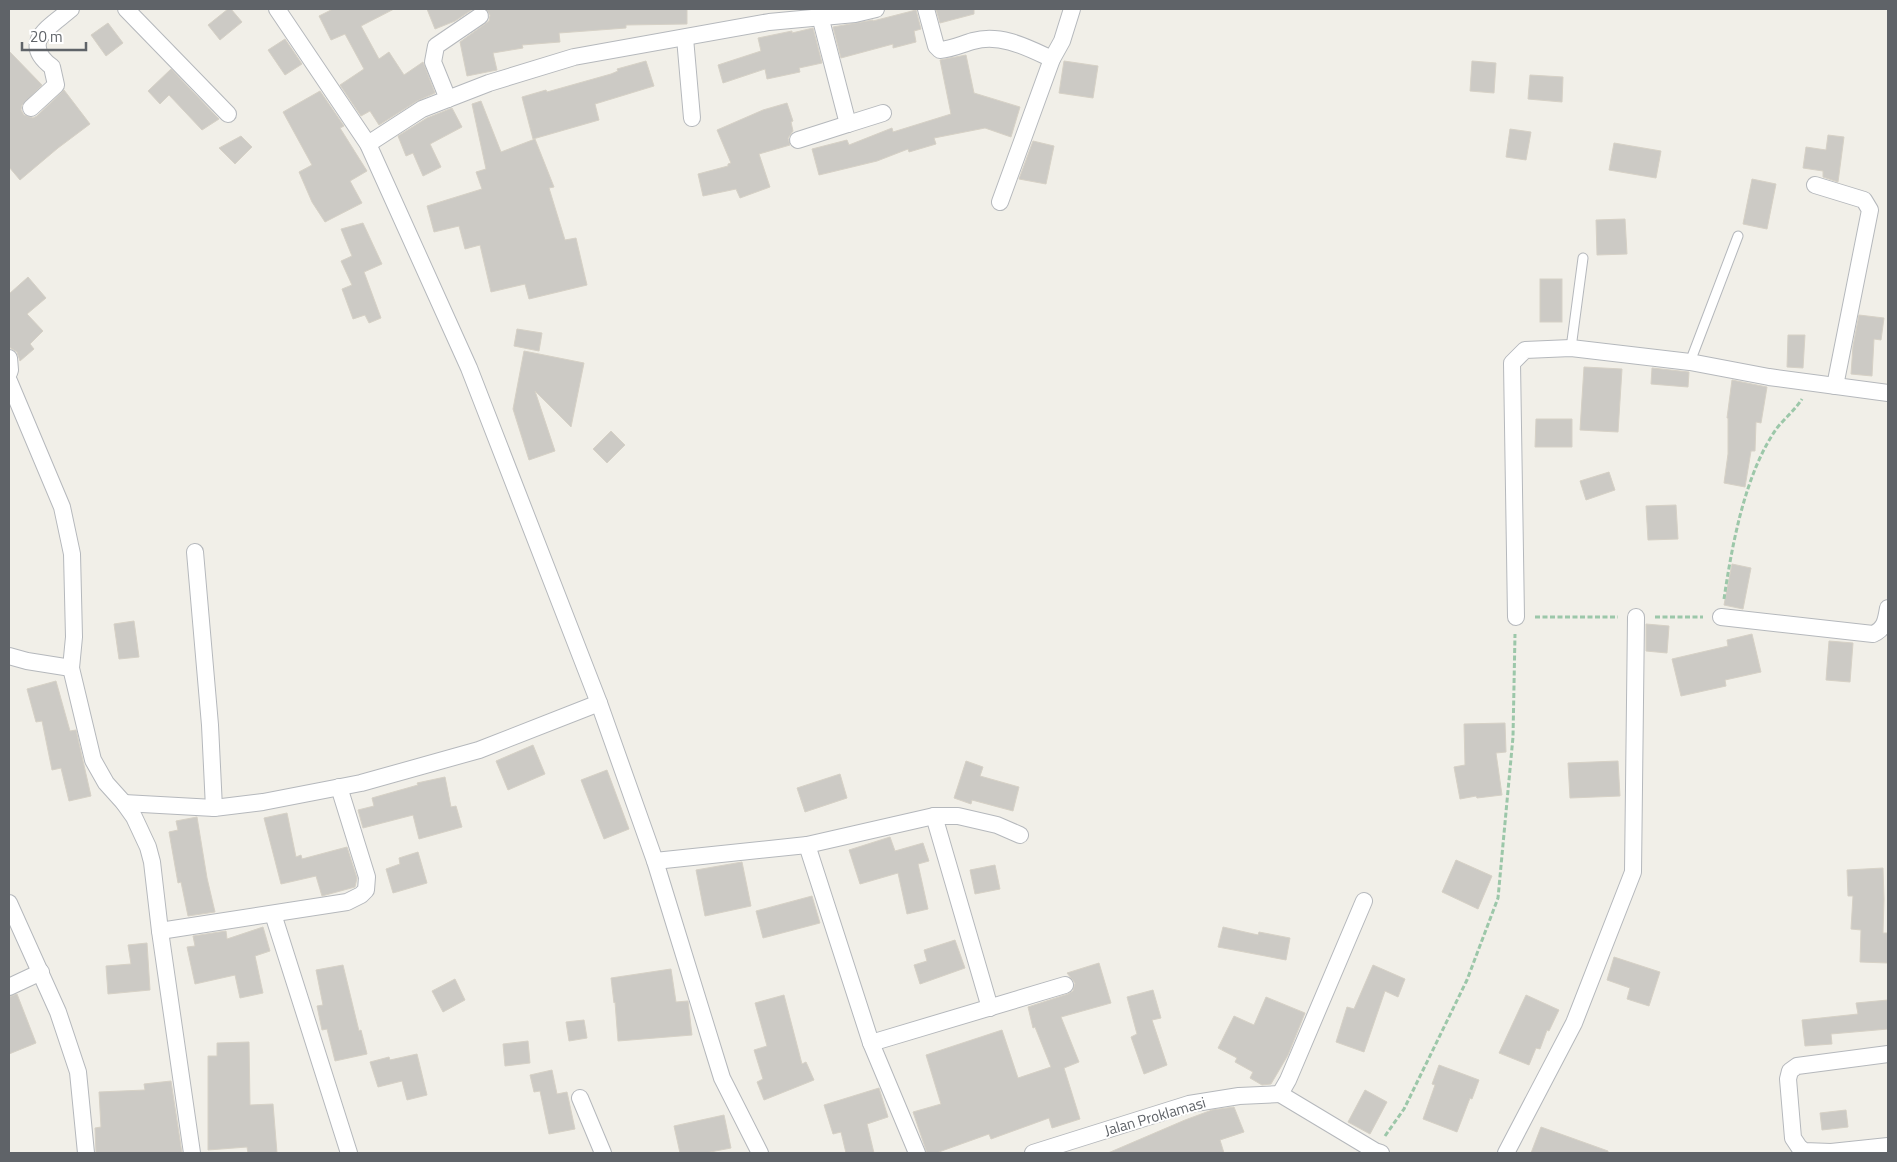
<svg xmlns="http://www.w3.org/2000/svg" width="1897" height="1162" font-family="'Titillium Web',sans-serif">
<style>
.building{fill:#cccac5;stroke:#d6d1c6}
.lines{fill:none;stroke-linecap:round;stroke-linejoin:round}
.lane-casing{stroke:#b5b8bc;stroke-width:11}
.street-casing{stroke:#b5b8bc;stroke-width:18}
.path{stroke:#9cc7a9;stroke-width:3;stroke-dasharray:5 2.5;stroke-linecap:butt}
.lane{stroke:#fff;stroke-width:9}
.street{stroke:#fff;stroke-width:16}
.labels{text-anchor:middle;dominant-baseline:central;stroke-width:4;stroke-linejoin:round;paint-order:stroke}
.street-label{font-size:15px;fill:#5f6368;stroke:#fff}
</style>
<rect width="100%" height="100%" fill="#f1efe8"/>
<g class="building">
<polygon points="228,9 231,9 242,22 220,40 208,25"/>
<polygon points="333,9 394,9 361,26 379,59 389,52 404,75 423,62 435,93 417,101 379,125 370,111 361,116 340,85 364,69 345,34 331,40 319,16"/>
<polygon points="427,9 473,9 455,21 435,29"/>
<polygon points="486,9 687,9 687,24 626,25 626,28 559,33 560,42 522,45 523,48 493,53 497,70 467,76 460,42 489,21 490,15"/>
<polygon points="936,9 974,9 974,14 940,23"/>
<polygon points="916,10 921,29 914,31 916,42 893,48 893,44 841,58 833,27 873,20 873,21"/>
<polygon points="108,23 123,43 106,56 91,35"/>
<polygon points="813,28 822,63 799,68 800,72 767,79 765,69 723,83 718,65 761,51 758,38 792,31 792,33"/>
<polygon points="285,39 302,64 285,75 268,50"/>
<polygon points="9,51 42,85 22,105 21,110 24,115 33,118 37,116 64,90 90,124 58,148 20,180 9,167"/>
<polygon points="966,55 974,93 1020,107 1011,137 985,128 934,138 936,144 909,152 908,149 877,161 819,175 812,149 847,140 849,145 892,128 893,132 951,114 940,60"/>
<polygon points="646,61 654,86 595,104 599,120 533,139 522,97 546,90 547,92 611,74 618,71 617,69"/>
<polygon points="1064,61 1098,66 1093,98 1059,93"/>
<polygon points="1472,61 1496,63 1494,93 1470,91"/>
<polygon points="171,69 219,119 202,130 169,95 160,104 148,91"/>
<polygon points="1530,75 1563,77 1562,102 1528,99"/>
<polygon points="320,91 344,126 340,128 367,171 350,181 362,203 325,222 312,202 299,172 312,165 283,112"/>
<polygon points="481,101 501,152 535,139 554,187 549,188 565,240 576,238 587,285 529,299 525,284 491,292 480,245 465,249 459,226 434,232 427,206 482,189 476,172 486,169 472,104"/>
<polygon points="787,103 793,121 791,122 793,131 788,138 790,145 759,154 770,187 740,198 736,189 703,196 698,174 728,166 728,164 731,163 717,130 763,110"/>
<polygon points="452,108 462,127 430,144 441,167 423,176 413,153 406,156 398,136 427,118"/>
<polygon points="1510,129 1531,132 1526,160 1506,157"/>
<polygon points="1828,135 1844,137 1838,182 1823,177 1823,171 1803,168 1806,147 1826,150"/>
<polygon points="241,136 252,147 235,164 219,148"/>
<polygon points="1033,141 1054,146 1046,184 1019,179"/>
<polygon points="1614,143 1661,151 1656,178 1609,170"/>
<polygon points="1752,179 1776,184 1767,229 1743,224"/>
<polygon points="1625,219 1627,254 1597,255 1596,220"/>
<polygon points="363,223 382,264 364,272 381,318 369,323 365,315 353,319 342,289 352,285 341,261 352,256 341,229"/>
<polygon points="28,277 46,298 27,314 43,331 30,344 34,349 20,361 17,352 9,347 9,294"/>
<rect x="1540" y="279" width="22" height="43"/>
<polygon points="1859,315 1884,318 1881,340 1874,339 1872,376 1851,374 1853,346"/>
<polygon points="517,329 542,333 539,351 514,346"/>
<polygon points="1788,335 1805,335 1803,368 1787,367"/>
<polygon points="524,351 584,363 571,427 535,391 555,451 529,460 513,409"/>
<polygon points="1584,367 1622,369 1618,432 1580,430"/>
<polygon points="1652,368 1689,372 1688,387 1651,384"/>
<polygon points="1732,380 1767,387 1761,423 1756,422 1755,451 1751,451 1745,487 1724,483 1728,454 1728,418 1727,418"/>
<polygon points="1536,419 1572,419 1572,447 1535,447"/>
<polygon points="611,431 625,445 607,463 593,449"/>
<polygon points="1609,472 1615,490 1586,500 1580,481"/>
<polygon points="1676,505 1678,539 1648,540 1646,506"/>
<polygon points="1732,564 1751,568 1743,609 1724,605"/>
<polygon points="134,621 139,657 119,659 114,624"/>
<polygon points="1646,624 1669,626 1667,653 1646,651"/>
<polygon points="1752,634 1761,672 1725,680 1726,686 1681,696 1672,659 1728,646 1727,640"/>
<polygon points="1829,641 1853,643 1850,682 1826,680"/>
<polygon points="56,681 70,731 76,730 91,796 69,801 61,768 52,770 42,721 36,722 27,689"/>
<polygon points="1505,723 1506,752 1496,753 1502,795 1477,798 1476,796 1460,799 1454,767 1465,765 1464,724"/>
<polygon points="533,745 545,774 508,790 496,761"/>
<polygon points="966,761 983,767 980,776 1019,787 1013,811 972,800 971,804 954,798"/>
<polygon points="1618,761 1620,796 1570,798 1568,763"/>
<polygon points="607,770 629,829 604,839 581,780"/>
<polygon points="840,774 847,798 805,812 797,788"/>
<polygon points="445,777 451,807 456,806 462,827 419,839 413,815 363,828 358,810 374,806 372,798 418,785 417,783"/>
<polygon points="287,813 296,857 301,855 302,859 347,847 357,878 355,887 322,896 316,876 281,884 264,818"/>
<polygon points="197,817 207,878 215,912 188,916 181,882 178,883 169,832 178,830 176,821"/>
<polygon points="890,837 895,851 923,843 929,861 918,864 928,909 907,914 898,873 860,884 849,850"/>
<polygon points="418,852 427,883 393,893 386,869 400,864 399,858"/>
<polygon points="1456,860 1492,876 1478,909 1442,892"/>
<polygon points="742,862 751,906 705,916 696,870"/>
<polygon points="995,865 1000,889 975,894 970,870"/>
<polygon points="1883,868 1884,899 1883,933 1888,933 1888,963 1860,962 1861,930 1851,929 1853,896 1848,896 1847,870"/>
<polygon points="812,896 820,923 763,938 756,911"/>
<polygon points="263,927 270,951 255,956 263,993 240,998 235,975 195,984 187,947 195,946 193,936 226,931 227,939"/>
<polygon points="1223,927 1258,935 1259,932 1290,938 1286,960 1218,947"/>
<polygon points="955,940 965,968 920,984 914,965 927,961 924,950"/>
<polygon points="147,943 150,990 108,994 106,966 131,964 128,945"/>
<polygon points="1614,957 1660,972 1649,1006 1627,999 1630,988 1607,980"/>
<polygon points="1099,963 1111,1003 1061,1017 1079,1062 1064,1068 1080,1119 1052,1128 1049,1118 991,1139 989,1134 936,1153 927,1153 913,1112 941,1104 926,1055 1002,1030 1018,1078 1051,1067 1035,1027 1033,1028 1028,1007 1068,994 1073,991 1075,983 1067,973"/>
<polygon points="343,965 359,1031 361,1030 367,1054 335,1061 327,1029 322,1030 317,1006 323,1005 316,970"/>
<polygon points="1373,965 1405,979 1398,997 1385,991 1364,1052 1336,1042 1347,1007 1354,1009"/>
<polygon points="671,969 676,1002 688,1001 692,1035 618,1041 615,1002 614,1003 611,978"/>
<polygon points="455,979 465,1000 443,1012 432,991"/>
<polygon points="1153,990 1161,1018 1152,1020 1167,1065 1144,1074 1131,1037 1137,1034 1127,997"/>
<polygon points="17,994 36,1043 9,1054 9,997"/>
<polygon points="784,995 802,1064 806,1062 814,1080 764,1100 757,1082 763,1079 754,1050 767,1046 755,1003"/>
<polygon points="1526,995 1559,1010 1549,1031 1547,1030 1540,1049 1536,1048 1529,1065 1499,1053"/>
<polygon points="1266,997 1305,1013 1288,1055 1271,1084 1262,1085 1250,1078 1253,1072 1235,1062 1237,1058 1218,1048 1234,1016 1254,1025"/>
<polygon points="1888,1000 1888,1029 1831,1034 1832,1044 1805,1046 1802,1020 1858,1014 1856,1003"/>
<polygon points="584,1020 587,1038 569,1041 566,1022"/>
<polygon points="528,1041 530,1063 505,1066 503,1044"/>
<polygon points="249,1042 250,1105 273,1104 277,1153 248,1153 247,1147 208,1150 208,1056 217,1056 217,1043"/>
<polygon points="417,1054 427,1095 407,1100 402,1081 378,1087 370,1062 389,1057 390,1060"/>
<polygon points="1439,1065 1479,1080 1472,1099 1470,1098 1457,1132 1423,1119 1435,1085 1432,1084"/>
<polygon points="552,1070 557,1094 567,1092 575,1129 549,1134 540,1091 534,1092 530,1075"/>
<polygon points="171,1081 182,1153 96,1153 95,1128 101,1127 99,1092 145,1090 144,1084"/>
<polygon points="879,1088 888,1117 867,1124 874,1153 846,1153 841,1132 833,1134 824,1105"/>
<polygon points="1365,1090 1387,1102 1370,1134 1348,1122"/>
<polygon points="1234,1107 1244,1132 1220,1140 1224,1153 1108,1153 1185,1120 1212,1110"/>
<polygon points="1846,1110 1848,1127 1822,1130 1820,1113"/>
<polygon points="724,1115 731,1148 705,1153 680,1153 674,1126"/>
<polygon points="1541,1127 1608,1151 1608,1153 1531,1153"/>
</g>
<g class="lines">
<g class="lane-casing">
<g id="lane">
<polyline points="1571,348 1583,258"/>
<polyline points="1690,362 1738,236"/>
</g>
</g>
<g class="street-casing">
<g id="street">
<polyline points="126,9 228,114"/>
<polyline points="277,9 368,144 469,368 599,703 655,861 722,1078 760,1153"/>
<path d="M926 9 936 46 940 50C952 49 962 44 973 41 1001 33 1028 48 1052 59"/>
<polyline points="820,16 848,124 883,113"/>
<polyline points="685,38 692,118"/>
<polyline points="448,99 433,62 436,46 480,16"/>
<path d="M31 108 56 85 52 67C19 42 50 27 71 9"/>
<polyline points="798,140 848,124"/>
<polyline points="368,144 422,109 489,83 574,57 769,22 855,14 876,9"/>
<polyline points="1815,185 1864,200 1870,210 1835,386"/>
<polyline points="1000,202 1052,59 1062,41 1072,9"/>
<polyline points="9,358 10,370 9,373"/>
<polyline points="9,381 62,507 72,554 74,637 71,668 93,760 106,783 124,803 134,817 148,847 152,862 160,931 192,1153"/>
<polyline points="195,552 210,725 214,808"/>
<polyline points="1516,617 1512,363 1525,350 1571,348 1690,362 1769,377 1888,393"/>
<path d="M1721 617 1873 634C1885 629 1886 620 1888 608"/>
<polyline points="9,656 27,661 71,668"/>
<polyline points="124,803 214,808 263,802 361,783 479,750 599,703"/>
<polyline points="934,816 990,1008"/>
<polyline points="807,845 934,816 958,816 997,825 1020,835"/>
<polyline points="655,861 807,845 871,1043 917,1153"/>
<polyline points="9,903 58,1012 78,1072 86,1153"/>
<polyline points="273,914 349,1153"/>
<polyline points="160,931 347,902 361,895 366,890 367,877 339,787"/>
<polyline points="9,987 41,972"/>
<polyline points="871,1043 1065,985"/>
<polyline points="1888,1054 1797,1066 1790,1071 1788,1079 1793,1138 1799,1147 1804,1151 1831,1152 1888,1146"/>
<polyline points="1280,1094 1288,1080 1364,901"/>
<polyline points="1280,1094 1375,1151 1381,1153"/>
<polyline points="580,1098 603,1153"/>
<polyline points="1033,1153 1189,1104 1239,1096 1280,1094"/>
<polyline points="1506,1153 1574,1023 1633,872 1636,617"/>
</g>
</g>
<g class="path">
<path d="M1724 599C1732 545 1745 473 1777 428 1785 418 1795 410 1802 399"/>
<polyline points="1535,617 1618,617"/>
<polyline points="1655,617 1703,617"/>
<polyline points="1385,1136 1404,1109 1467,980 1498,898 1513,737 1515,634"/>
</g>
<use href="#lane" class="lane"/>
<use href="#street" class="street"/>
</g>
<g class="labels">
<g class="street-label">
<text transform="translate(1155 1116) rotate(-16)">Jalan Proklamasi</text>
</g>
</g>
<rect width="1897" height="1162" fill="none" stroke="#5f6368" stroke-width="20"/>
<path d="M22 42v8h64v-8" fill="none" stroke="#5f6368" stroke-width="2.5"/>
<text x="30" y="42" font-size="15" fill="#5f6368" stroke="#ffffff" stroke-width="4" paint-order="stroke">20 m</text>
</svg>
